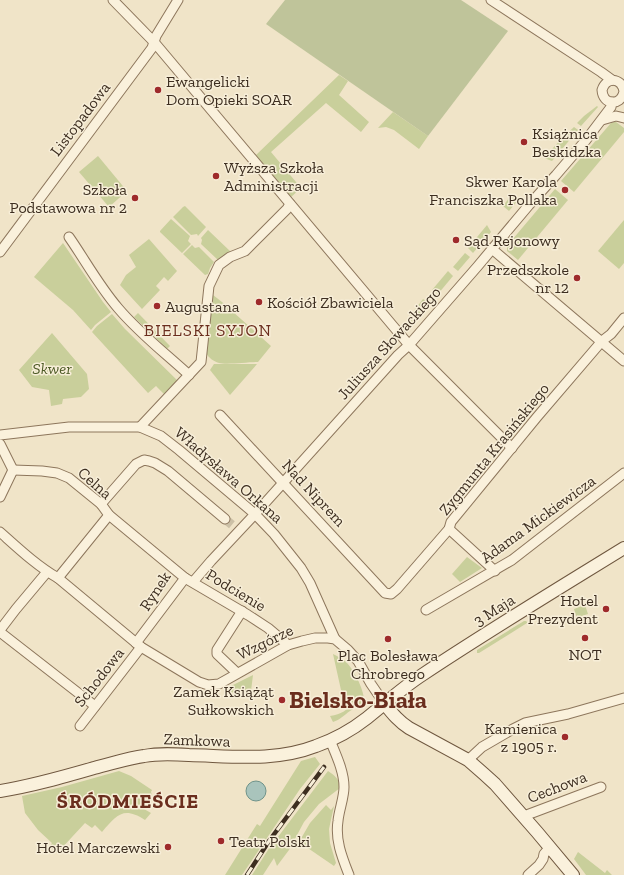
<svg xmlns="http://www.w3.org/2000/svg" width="624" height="875" font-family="'Zilla Slab',serif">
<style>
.green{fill:#c9cf9b}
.cemetery{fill:#bfc49a}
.water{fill:#a9c4bc;stroke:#6f938a}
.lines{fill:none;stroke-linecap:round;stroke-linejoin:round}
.street-tunnel{stroke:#ccc0a6;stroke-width:9;stroke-dasharray:9 4.5;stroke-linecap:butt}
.street-casing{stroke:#8d765c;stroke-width:11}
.secondary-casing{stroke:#6f573f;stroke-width:14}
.street{stroke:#faf1dc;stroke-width:9}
.secondary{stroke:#faf1dc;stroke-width:12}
.rail-casing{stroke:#3d2e20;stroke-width:4.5}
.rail{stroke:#f7eed8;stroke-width:3;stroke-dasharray:9;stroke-linecap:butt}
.poi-dot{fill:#9e2a2b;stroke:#f7eed8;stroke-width:1.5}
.labels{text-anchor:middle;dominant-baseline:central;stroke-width:3;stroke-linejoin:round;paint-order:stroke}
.poi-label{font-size:16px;fill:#3d2e20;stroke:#f7eed8;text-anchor:start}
.street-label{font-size:16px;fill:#3d2e20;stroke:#f7eed8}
.park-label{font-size:16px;font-style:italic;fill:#4d5a26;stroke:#f7eed8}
.neighbourhood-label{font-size:17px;letter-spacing:1px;fill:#6b2e1e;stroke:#f7eed8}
.district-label{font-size:20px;font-weight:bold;letter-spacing:1px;fill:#6b2e1e;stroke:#f7eed8}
.town-label{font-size:24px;font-weight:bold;fill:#6b2e1e;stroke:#f7eed8}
</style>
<rect width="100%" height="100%" fill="#f0e4c8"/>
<g class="green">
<polygon points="339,75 348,81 339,95 369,122 361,132 326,103 271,152 301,188 290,198 256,155"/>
<polygon points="597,106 598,107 581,126 577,123 584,116"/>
<polygon points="393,112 428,136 419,149 394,130 386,127 378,128"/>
<polygon points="614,122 616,122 624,128 624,132 574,192 561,181 611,123"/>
<polygon points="574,127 578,130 552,161 544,158 562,138"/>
<polygon points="98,156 127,191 109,207 79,172"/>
<polygon points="555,189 568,200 518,260 507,251 507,246"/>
<polygon points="512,194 519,199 509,211 503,206"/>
<polygon points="185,206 206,227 198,236 197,234 191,235 173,217 183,207"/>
<polygon points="171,219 190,236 188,241 191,244 182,253 160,232 160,231"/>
<polygon points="624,220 624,263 619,269 598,251"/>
<polygon points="487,225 491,232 473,253 468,248"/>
<polygon points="208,230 231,252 231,253 218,260 201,244 202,240 201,238"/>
<polygon points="149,239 177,271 168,281 164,277 156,286 160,290 142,309 120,285 126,275 136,267 129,255"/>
<polygon points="63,243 103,302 111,312 95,325 91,330 73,310 34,277"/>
<polygon points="192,245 195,248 199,247 214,262 210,268 208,274 205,275 183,254"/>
<polygon points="465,253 470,257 458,271 453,267"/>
<polygon points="448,271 453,276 438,294 432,290"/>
<path d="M213 295 222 302 271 346 258 362C248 362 227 365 219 363 213 361 209 358 206 353L210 296Z"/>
<polygon points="423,299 429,303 412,322 409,317"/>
<polygon points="138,313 170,346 167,349 134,317"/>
<polygon points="112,314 125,329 180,383 167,397 156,386 148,393 92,332 97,326"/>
<polygon points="52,333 87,374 89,389 81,397 63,399 62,404 51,406 49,390 32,387 19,370"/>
<polygon points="214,364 257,364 230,395 210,370"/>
<polygon points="467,557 482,568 460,582 452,574"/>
<polygon points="585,605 588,614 579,617 578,615 576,616 574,609"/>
<polygon points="524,621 526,621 527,622 527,623 479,653 477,653 477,650"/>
<path d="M333 654C337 656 341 658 345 661 353 668 364 689 364 700 360 706 356 707 350 711 344 715 340 720 333 722L330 716C342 714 346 711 353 703L341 690Z"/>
<polygon points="253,675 251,691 249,693 226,692 225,689"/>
<polygon points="315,757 320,764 300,789 242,875 225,875 257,824 260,826 301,761"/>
<path d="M119 771 131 776 152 790 151 792 152 795 151 796 153 798 151 800 147 798 141 808 144 809 151 813 145 820C123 806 117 815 102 832L95 825 92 828 85 823 59 851 58 850 56 853 50 846 52 843 38 830 25 813 22 796 62 787Z"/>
<path d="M328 771C335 776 339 778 340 788L319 804 304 822 289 850 277 866 274 858 263 875H252L268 850Z"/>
<polygon points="326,805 331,810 334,806 329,829 330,843 336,863 334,866 299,842 310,823"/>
<polygon points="578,852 605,873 607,870 612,875 586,875 574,859"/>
</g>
<polygon class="cemetery" points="285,0 461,0 508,31 428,136 266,24"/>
<circle class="water" cx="256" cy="791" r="10"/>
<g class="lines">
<polyline class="street-tunnel" points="225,519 237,529"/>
<g class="street-casing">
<g id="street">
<polyline points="113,0 154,42 409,345 512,448"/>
<polyline points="491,0 601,72 612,80"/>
<path d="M624 91C621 77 606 77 602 90 603 105 620 107 624 92"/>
<polyline points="602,120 616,116 624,118"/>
<path d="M69 237C85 260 99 286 118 308 139 333 165 353 189 375"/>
<polyline points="492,249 624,361"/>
<polyline points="0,252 152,48 156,36 178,0"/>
<polyline points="220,415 385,593 391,594 397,589 449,529 451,522 537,417 602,341 611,334 624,318"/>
<polyline points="140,427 201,362 209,286 219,265 230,257 245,251 287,209 290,204"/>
<polyline points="0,435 69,427 140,427 161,436 179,450 255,514 274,534 301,568 310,583 335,639"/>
<polyline points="0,444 13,470"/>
<polyline points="13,470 42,471 57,473 69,478 101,504 109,515 185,578 248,615 268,628 288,645"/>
<polyline points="0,497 13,470"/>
<polyline points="101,504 136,464 144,460 149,461 155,463 168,471 225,519"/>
<polyline points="449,529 495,571"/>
<path d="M0 532C18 548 37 566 58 578L141 647 199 682 208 685 219 684 288 645 302 641 315 638H328L335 639 348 650 358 661 371 684 384 703"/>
<polyline points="58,578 109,515"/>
<polyline points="193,582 211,561 255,514 398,355 409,345 477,267 529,205 556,175 586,140 611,107 612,102"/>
<polyline points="426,610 512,560 624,473"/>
<polyline points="0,630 16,609 47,572"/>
<polyline points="0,632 95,706"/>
<polyline points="136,643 185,578"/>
<polyline points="237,673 217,654 217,650 242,611"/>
<polyline points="80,726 141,647"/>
<path d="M330 740C336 755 344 771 344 787 344 798 339 810 338 821 335 840 342 857 349 875"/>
<polyline points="468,760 482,747 513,729 525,723 568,714 624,698"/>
<polyline points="524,816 601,787"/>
<polyline points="528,875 539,865 543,859 544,854 550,847"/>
</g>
</g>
<g class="secondary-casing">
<g id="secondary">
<path d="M384 703C392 713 398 721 409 728L468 760 484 774 495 784 537 832 573 875"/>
<path d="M0 791C32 786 63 777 94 768 111 764 128 758 144 756 159 753 174 754 189 755 232 756 275 762 316 746 333 740 353 729 367 718 386 703 402 688 422 675 488 631 556 590 624 548"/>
</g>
</g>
<use href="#street" class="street"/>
<use href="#secondary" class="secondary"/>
<g class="rail-casing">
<polyline id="rail" points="247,875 269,841 324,767"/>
</g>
<use href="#rail" class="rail"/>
</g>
<g class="poi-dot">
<circle cx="158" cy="90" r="4"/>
<circle cx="524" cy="142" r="4"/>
<circle cx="216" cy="176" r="4"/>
<circle cx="565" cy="190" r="4"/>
<circle cx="135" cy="198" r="4"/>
<circle cx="456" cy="240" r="4"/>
<circle cx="577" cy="278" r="4"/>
<circle cx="259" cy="302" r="4"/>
<circle cx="157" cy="306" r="4"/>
<circle cx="606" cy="609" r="4"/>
<circle cx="585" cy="638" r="4"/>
<circle cx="388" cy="639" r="4"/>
<circle cx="282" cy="700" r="4"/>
<circle cx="565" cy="737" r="4"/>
<circle cx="221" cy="841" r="4"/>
<circle cx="168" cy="847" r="4"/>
</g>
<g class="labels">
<g class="poi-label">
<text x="166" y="81">Ewangelicki<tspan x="166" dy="18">Dom Opieki SOAR</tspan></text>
<text x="532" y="133">Książnica<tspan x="532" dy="18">Beskidzka</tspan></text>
<text x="224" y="167">Wyższa Szkoła<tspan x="224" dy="18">Administracji</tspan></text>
<text x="557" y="181" text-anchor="end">Skwer Karola<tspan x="557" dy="18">Franciszka Pollaka</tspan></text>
<text x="127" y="189" text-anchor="end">Szkoła<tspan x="127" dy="18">Podstawowa nr 2</tspan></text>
<text x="464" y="240">Sąd Rejonowy</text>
<text x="569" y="269" text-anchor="end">Przedszkole<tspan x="569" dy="18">nr 12</tspan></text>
<text x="267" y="302">Kościół Zbawiciela</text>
<text x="165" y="306">Augustana</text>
<text x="598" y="600" text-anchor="end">Hotel<tspan x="598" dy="18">Prezydent</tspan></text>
<text x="585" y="654" text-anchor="middle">NOT</text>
<text x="388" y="655" text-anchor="middle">Plac Bolesława<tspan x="388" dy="18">Chrobrego</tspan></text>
<text x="274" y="691" text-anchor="end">Zamek Książąt<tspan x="274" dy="18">Sułkowskich</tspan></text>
<text x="557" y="728" text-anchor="end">Kamienica<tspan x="557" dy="18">z 1905 r.</tspan></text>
<text x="229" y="841">Teatr Polski</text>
<text x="160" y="847" text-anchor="end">Hotel Marczewski</text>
</g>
<g class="street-label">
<text transform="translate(80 119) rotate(-53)">Listopadowa</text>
<text transform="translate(389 343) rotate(-48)">Juliusza Słowackiego</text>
<text transform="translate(494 449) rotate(-51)">Zygmunta Krasińskiego</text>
<text transform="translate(229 475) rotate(41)">Władysława Orkana</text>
<text transform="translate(95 483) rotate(41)">Celna</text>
<text transform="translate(314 493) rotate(47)">Nad Niprem</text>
<text transform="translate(538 519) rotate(-36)">Adama Mickiewicza</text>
<text transform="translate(236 590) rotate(31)">Podcienie</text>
<text transform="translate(155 591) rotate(-57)">Rynek</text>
<text transform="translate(494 610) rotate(-32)">3 Maja</text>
<text transform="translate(265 642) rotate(-26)">Wzgórze</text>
<text transform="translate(99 677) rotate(-52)">Schodowa</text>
<text transform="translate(197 740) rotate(2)">Zamkowa</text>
<text transform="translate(557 787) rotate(-21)">Cechowa</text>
</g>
<g class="park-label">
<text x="52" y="368">Skwer</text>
</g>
<g class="neighbourhood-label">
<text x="208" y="330">BIELSKI SYJON</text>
</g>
<g class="district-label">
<text x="128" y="801">ŚRÓDMIEŚCIE</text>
</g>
<g class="town-label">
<text x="358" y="699">Bielsko-Biała</text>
</g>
</g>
</svg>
